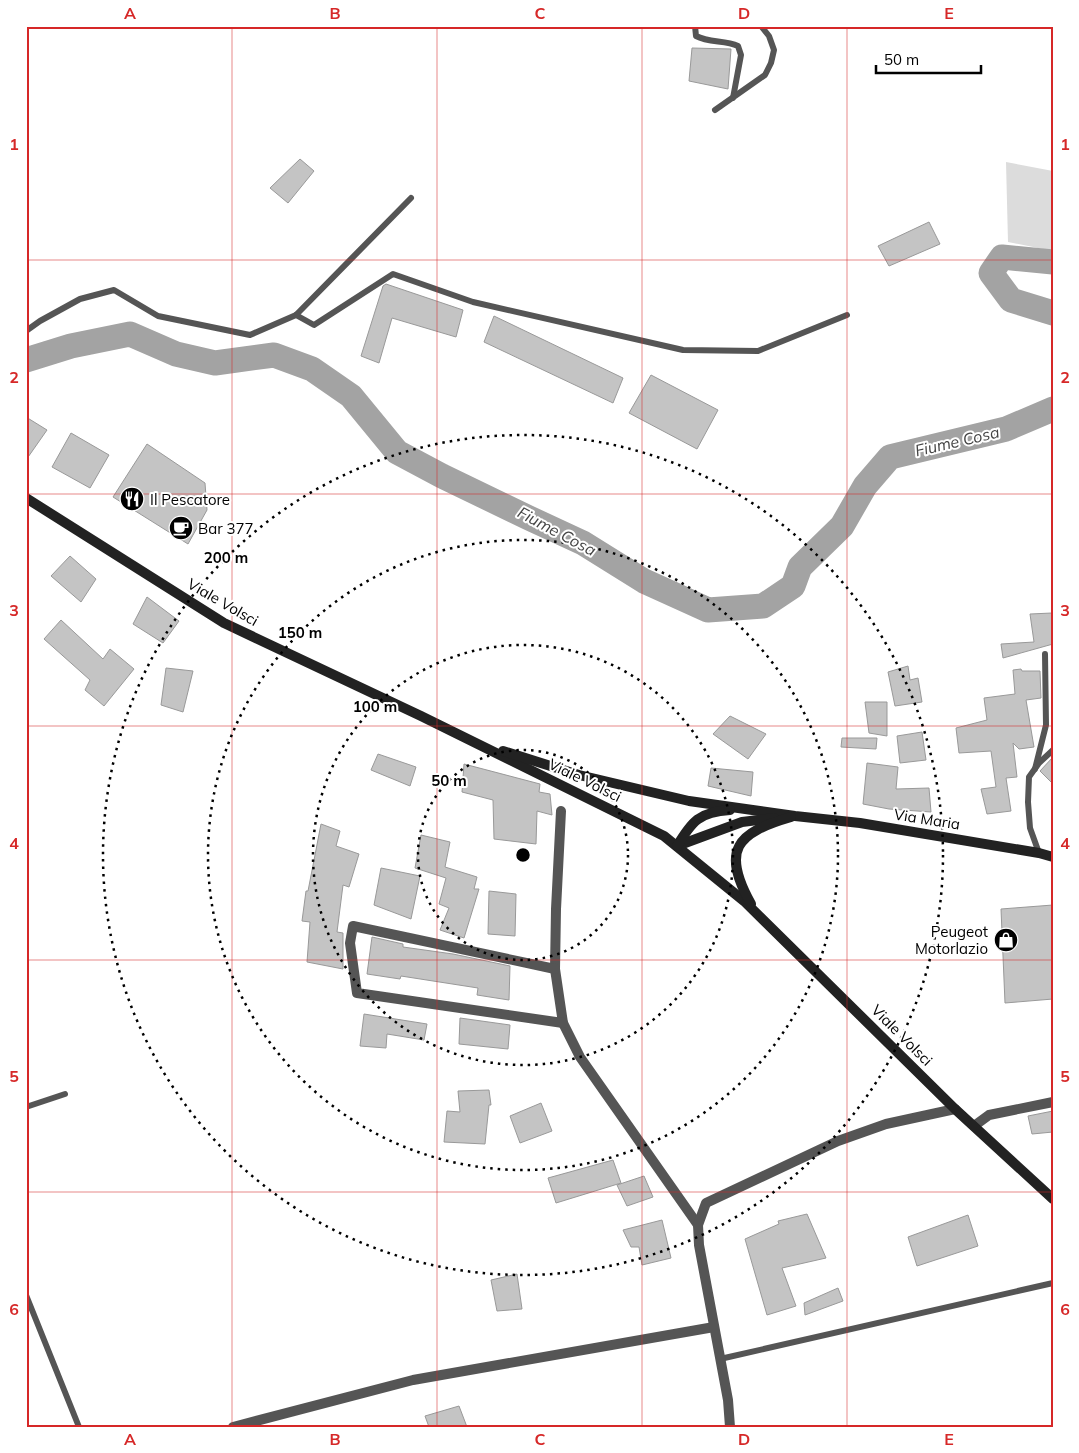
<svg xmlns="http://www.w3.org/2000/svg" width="1079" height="1453" font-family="Mulish,sans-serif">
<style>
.green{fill:#dcdcdc}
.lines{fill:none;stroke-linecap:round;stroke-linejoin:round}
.river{stroke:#a3a3a3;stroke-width:25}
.building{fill:#c4c4c4;stroke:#999}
.lane{stroke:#555;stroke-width:6}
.street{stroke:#555;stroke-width:10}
.secondary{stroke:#222;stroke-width:10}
.grid{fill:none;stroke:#d62828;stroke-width:1;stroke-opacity:0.55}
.ring{fill:none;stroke:#000;stroke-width:2.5;stroke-dasharray:2.5 5}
.labels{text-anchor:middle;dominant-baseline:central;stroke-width:4;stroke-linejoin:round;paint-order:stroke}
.poi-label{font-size:15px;fill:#000;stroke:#fff;text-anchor:start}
.street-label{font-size:15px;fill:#000;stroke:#fff}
.water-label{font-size:16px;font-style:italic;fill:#444;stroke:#fff}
.centre{fill:#000;stroke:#fff;stroke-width:2.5}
.ring-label{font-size:15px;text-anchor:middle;font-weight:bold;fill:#000;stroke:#fff;stroke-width:4;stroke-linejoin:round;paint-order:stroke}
.neatline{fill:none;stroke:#d62828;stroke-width:2}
.grid-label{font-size:16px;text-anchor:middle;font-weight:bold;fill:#d62828}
</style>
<rect width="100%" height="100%" fill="#fff"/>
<polygon class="green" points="1006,162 1053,171 1053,251 1008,242"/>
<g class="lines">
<g class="river">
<polyline points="1053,262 1002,257 991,273 1011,300 1053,313"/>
<polyline points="26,360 71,346 130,334 176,354 215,363 274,355 312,369 351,396 397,452 442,476 529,518 583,543 644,581 708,610 763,606 793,586 800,567 842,526 865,486 890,457 1006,429 1053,409"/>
</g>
</g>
<g class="building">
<polygon points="692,48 731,49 728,89 689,81"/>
<polygon points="300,159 314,171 288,203 270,188"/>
<polygon points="929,222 940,244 889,266 878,246"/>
<polygon points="386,284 463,310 456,337 392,318 379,363 361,356 383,286"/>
<polygon points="494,316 623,378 613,403 484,342"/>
<polygon points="651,375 718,410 697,449 629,413"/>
<polygon points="26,417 47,430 26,460"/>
<polygon points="71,433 109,455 90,488 52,467"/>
<polygon points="147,444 205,483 207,510 188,544 113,497"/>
<polygon points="70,556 96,579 81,602 51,576"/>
<polygon points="147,597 179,621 163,643 133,624"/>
<polygon points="1052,613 1053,644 1003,658 1001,644 1034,642 1030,614"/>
<polygon points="61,620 103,659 110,649 134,669 104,706 85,690 90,680 44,639"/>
<polygon points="908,666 910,680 918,678 922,702 895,706 888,672"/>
<polygon points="166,668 193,671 183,712 161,705"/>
<polygon points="1021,669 1022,671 1040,671 1041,698 1026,700 1034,747 1019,749 1013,743 1017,777 1006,778 1011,811 987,814 981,789 996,787 991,751 959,753 956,728 987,720 984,698 1015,694 1013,670"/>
<polygon points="865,702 887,702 887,736 869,733"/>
<polygon points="730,716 766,734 748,759 713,734"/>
<polygon points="922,732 926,760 900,763 897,736"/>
<polygon points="842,738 877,738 876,749 841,747"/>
<polygon points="378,754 416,767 410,786 371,770"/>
<polygon points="1053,757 1053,784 1040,771"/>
<polygon points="867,763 898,767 896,789 929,788 931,812 889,809 863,804"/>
<polygon points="464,764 540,784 539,792 550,794 552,815 537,811 536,844 494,839 493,800 462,792"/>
<polygon points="711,768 753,772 751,796 708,786"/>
<polygon points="321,824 340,831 336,846 359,854 349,887 343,885 337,932 343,933 343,969 307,962 310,922 302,921 306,891 308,891"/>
<polygon points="421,835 450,842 445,867 477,877 474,889 479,889 464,938 440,930 449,908 439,904 446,878 415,868"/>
<polygon points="381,868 420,876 411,919 374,905"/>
<polygon points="489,891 516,894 515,936 488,934"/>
<polygon points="1053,905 1053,999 1005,1003 1001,909"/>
<polygon points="372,937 403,944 403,947 453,954 510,966 509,1000 477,995 478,988 401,976 400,979 367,974"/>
<polygon points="364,1014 427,1024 424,1040 387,1034 386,1048 360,1046"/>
<polygon points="460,1018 510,1025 508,1049 459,1044"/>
<polygon points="489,1090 491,1105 489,1105 485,1144 444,1142 447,1111 460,1112 458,1091"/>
<polygon points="541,1103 552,1131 520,1143 510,1116"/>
<polygon points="1053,1111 1053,1132 1032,1134 1028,1116"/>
<polygon points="613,1160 621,1183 556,1203 548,1178"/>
<polygon points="644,1176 653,1197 627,1206 617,1185"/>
<polygon points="807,1214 826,1258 782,1268 796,1306 767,1315 745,1239 779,1224 778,1221"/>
<polygon points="968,1215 978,1246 917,1266 908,1237"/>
<polygon points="662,1220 671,1258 642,1265 639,1247 631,1247 623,1230"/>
<polygon points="517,1274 522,1309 497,1311 491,1280"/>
<polygon points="838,1288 843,1301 805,1315 804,1303"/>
<polygon points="459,1406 467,1427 429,1427 425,1416"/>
</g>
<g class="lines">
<g class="lane">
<path d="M695 26 696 36C709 43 725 40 738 46L741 55 733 98"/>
<polyline points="715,110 765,75 771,63 774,50 769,36 761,26"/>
<polyline points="296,315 314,325 393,274 473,302 683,350 758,351 847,315"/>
<polyline points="26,331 40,321 80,299 114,290 158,316 250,335 296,315 411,198"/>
<polyline points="1035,769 1046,725 1045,654"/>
<polyline points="1039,853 1030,828 1028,802 1029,777 1039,763 1053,750"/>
<polyline points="26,1107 65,1094"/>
<polyline points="26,1295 79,1427"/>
<polyline points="720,1359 1053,1283"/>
</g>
<g class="street">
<polyline points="561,811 556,909 555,969 563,1023 580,1057 698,1225"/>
<polyline points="555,969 353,926 350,943 357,993 563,1023"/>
<polyline points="974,1126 989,1115 1053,1102"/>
<polyline points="233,1427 413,1380 714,1327"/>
<polyline points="730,1427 728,1400 699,1245 698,1225 706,1203 838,1141 886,1124 955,1109"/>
</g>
<g class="secondary">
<polyline points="26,498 224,623 421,716 664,836 744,901 955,1109 1053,1199"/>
<polyline points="503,751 579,775 689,801 795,816 860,823 1039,853 1053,857"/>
<polyline points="677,846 742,822 774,818"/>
<path d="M677 846C692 821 699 812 730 810"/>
<path d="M751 904C721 850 736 833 791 817"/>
</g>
</g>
<path class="grid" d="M232 26V1427M437 26V1427M642 26V1427M847 26V1427M26 260H1053M26 494H1053M26 726H1053M26 960H1053M26 1192H1053"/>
<g class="ring">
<circle cx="523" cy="855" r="105"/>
<circle cx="523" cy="855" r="210"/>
<circle cx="523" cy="855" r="315"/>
<circle cx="523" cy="855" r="420"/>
</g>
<defs>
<g id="restaurant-disc" transform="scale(1.25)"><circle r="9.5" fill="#000" stroke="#fff"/><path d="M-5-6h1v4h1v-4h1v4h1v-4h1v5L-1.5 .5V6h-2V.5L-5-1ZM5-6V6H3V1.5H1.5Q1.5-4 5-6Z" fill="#fff"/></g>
<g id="cafe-disc" transform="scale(1.25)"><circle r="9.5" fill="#000" stroke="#fff"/><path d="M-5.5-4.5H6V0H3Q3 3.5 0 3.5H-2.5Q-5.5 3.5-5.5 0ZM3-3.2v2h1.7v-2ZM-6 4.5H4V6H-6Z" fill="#fff"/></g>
<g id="shop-disc" transform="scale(1.25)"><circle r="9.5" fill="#000" stroke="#fff"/><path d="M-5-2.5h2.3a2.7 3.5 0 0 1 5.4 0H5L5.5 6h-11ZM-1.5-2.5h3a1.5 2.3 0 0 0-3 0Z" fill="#fff"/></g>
</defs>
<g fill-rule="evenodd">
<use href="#restaurant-disc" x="132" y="499"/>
<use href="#cafe-disc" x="181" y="528"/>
<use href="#shop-disc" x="1006" y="940"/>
</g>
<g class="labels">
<g class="poi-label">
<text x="150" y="499">Il Pescatore</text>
<text x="198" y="528">Bar 377</text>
<text x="988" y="931" text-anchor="end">Peugeot<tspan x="988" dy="17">Motorlazio</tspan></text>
</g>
<g class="street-label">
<text transform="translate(223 602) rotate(30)">Viale Volsci</text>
<text transform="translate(585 780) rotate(26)">Viale Volsci</text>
<text transform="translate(927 819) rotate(9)">Via Maria</text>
<text transform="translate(902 1035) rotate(45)">Viale Volsci</text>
</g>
<g class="water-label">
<text transform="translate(957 441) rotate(-13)">Fiume Cosa</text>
<text transform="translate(557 531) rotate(28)">Fiume Cosa</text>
</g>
</g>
<circle cx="523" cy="855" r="8" class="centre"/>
<g class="ring-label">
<text x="226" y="563">200 m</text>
<text x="300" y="638">150 m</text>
<text x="375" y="712">100 m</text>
<text x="449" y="786">50 m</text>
</g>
<rect width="1079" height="1453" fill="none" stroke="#ffffff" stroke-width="55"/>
<path d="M876 65v8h105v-8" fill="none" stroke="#000000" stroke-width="2.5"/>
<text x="884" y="65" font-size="15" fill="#000000" stroke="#ffffff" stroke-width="4" paint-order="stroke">50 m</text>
<rect x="28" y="28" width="1024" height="1398" class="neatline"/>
<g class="grid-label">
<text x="130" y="19">A</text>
<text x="335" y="19">B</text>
<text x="540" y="19">C</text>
<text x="744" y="19">D</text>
<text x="949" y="19">E</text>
<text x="14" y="150">1</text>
<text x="1065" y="150">1</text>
<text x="14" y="383">2</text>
<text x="1065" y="383">2</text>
<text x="14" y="616">3</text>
<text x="1065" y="616">3</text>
<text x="14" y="849">4</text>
<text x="1065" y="849">4</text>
<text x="14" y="1082">5</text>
<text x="1065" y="1082">5</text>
<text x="14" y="1315">6</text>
<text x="1065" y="1315">6</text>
<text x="130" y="1445">A</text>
<text x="335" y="1445">B</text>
<text x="540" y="1445">C</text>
<text x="744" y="1445">D</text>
<text x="949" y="1445">E</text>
</g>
</svg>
